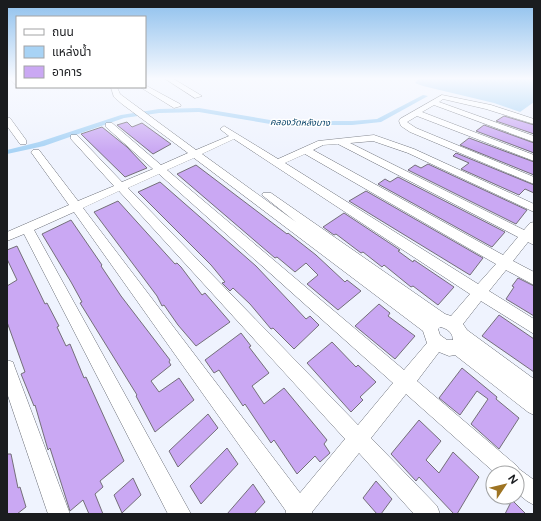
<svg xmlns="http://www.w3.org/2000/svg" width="541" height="521" font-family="Figtree,'Noto Sans Thai',sans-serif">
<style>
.water{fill:#a8d3f5}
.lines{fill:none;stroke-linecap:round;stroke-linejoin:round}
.canal{fill:#a8d3f5;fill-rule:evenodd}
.building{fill:#caa8f3;stroke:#746f79}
.minor-casing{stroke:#6a6e77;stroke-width:1}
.minor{fill:#fff;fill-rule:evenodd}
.labels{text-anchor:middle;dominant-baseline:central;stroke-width:3;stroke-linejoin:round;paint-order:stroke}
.far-water-label{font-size:9px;font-style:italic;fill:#0a456a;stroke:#fff}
</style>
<rect width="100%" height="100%" fill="#eff3fe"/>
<polygon class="water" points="419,78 534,78 534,102 520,112 494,103 423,86 415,83"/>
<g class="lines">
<polygon class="canal" points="423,95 428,96 381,122 352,125 276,125 199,112 159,113 124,118 44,146 7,154 7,150 39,142 121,115 159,109 199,108 276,121 352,121 377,119"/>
</g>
<g class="building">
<polygon points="504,116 534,125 534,134 496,121"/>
<polygon points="127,122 132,127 142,123 171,144 153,154 117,125"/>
<polygon points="484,125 534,143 534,153 476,131"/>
<polygon points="102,127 127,147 147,168 125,177 81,134"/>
<polygon points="469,138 534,162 534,175 460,145"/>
<polygon points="456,153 534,185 534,193 525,189 519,195 461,169 469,163 453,156"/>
<polygon points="428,164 527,210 516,224 408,170 415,165 421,168"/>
<polygon points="196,165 287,234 288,233 316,255 345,282 347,280 361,291 338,310 307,284 318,275 306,263 295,272 277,257 275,258 177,174"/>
<polygon points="398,177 505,232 492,247 378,184 385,179 390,182"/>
<polygon points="160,182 256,266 306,319 310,316 319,325 294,349 273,328 271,329 250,304 233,288 230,291 222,283 225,282 211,265 138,192"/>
<polygon points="366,191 483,258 470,275 349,201"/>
<polygon points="118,201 175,264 177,263 181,267 202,295 205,293 230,322 196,346 178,325 164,305 162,306 157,296 94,212"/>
<polygon points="344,213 400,250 398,251 413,262 414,260 454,287 438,305 413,286 411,287 384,265 382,267 363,252 361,253 336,234 334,235 323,227"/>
<polygon points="71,220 102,265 101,266 121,296 170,360 169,362 171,365 151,381 159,392 179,378 194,400 155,432 136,396 137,395 85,311 80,303 82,302 71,282 42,234"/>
<polygon points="17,246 45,304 47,303 59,326 57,327 66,346 70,344 84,378 86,377 124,461 100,481 103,487 95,494 103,514 89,514 83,500 70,511 50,448 48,450 35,405 34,406 21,374 25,372 7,322 7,286 17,280 7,259 7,250"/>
<polygon points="518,278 534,286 534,316 506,299 514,287 512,286"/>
<polygon points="379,304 390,313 388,316 415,336 395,359 355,326"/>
<polygon points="499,315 534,339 534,372 482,336"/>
<polygon points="241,333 251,346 249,347 269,373 252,386 264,404 284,388 327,440 324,444 330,453 320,462 315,456 297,474 274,440 271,443 245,404 243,406 219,370 214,373 205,360"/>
<polygon points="332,342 356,367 358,365 376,382 360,397 363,400 351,412 307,363"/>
<polygon points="462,368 497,397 496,399 519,418 499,449 471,424 488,399 477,391 460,415 439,398"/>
<polygon points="208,414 218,428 178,467 169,451"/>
<polygon points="419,420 441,441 426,460 439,473 453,452 479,477 457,514 454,514 419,477 416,481 391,454"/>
<polygon points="227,448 238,464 201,504 190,486"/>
<polygon points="7,454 11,454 18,488 20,487 26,507 17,514 7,514"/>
<polygon points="133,478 141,495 122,513 114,495"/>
<polygon points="376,481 392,499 381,514 377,514 363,498"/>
<polygon points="253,484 265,502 254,514 227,514"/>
<polygon points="512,500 526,514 505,514"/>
</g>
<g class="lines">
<g class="minor-casing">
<g id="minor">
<polygon points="9,78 16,78 17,86"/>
<polygon points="164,78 172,78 202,96 195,98"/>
<polygon points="145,85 180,104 181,106 174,108 140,87 145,87"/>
<path d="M111 87H117L120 94 128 100 196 150 229 136 220 129 224 126 278 159 318 141 374 135 414 149 534 204V212L408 153 373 141 350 143 524 230 530 223 534 222V245L528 242 513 261 534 272V285L506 270 489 291 534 319V334L481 301 463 324 467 330 534 379V415L528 412 455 355 449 356 439 352 417 381 517 466 519 469 534 480V505L527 501 517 493V473H495L406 394 371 438 437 506 440 514H414L359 453 312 512 313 514H285L286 511 74 212 34 230 191 514H168L24 234 7 241V232L69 205 31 152 33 150H39L78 201 114 186 71 139V135H77L122 182 153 169 106 127V123H112L161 165 188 153 122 104 114 97ZM234 139 470 294 451 316 445 314 271 193H263L262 195 296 222 202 154ZM338 144 518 237 503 255 313 150 323 145ZM305 154 496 264 478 284 285 163ZM194 158 423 331 427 343 404 370 167 170ZM159 174 393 383 358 425 128 188ZM119 191 345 439 300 493 83 208ZM440 327C447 328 453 333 453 340H447L440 335 438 329Z"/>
<polygon points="442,95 491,105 534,119 534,124 486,109 443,99 439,102 534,136 534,142 434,105 422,112 534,155 534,161 417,116 407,122 416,128 534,177 534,184 410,132 401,126 399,121 400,119"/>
<polygon points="7,118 10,118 26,140 26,144 20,144 7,126"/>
<polygon points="7,360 13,362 15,368 70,514 48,514 7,393"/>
</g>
</g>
<use href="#minor" class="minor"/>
</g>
<linearGradient id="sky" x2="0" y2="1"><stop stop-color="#8ec0ed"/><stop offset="0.52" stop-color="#f8faff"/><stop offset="1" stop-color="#f8faff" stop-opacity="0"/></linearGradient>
<rect width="541" height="151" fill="url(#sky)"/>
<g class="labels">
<g class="far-water-label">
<text transform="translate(300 122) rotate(1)">คลองวัดหลังบาง</text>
</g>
</g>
<rect width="541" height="521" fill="none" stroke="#1a1c1f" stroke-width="16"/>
<rect x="16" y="16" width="130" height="72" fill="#ffffff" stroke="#a3a4a5"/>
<rect x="24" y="29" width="20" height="6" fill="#ffffff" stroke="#a3a4a5"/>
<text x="52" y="36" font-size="12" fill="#1a1c1f">ถนน</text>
<rect x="24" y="46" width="20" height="12" fill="#a8d3f5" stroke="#a3a4a5"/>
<text x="52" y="56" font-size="12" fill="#1a1c1f">แหล่งน้ำ</text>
<rect x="24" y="66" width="20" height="12" fill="#caa8f3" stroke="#a3a4a5"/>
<text x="52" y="76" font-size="12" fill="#1a1c1f">อาคาร</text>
<g transform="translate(505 485) rotate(55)"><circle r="19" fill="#ffffff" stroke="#a3a4a5"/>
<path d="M0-3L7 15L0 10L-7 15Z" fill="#9e7423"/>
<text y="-6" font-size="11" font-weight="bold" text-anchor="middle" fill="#1a1c1f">N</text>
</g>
</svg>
